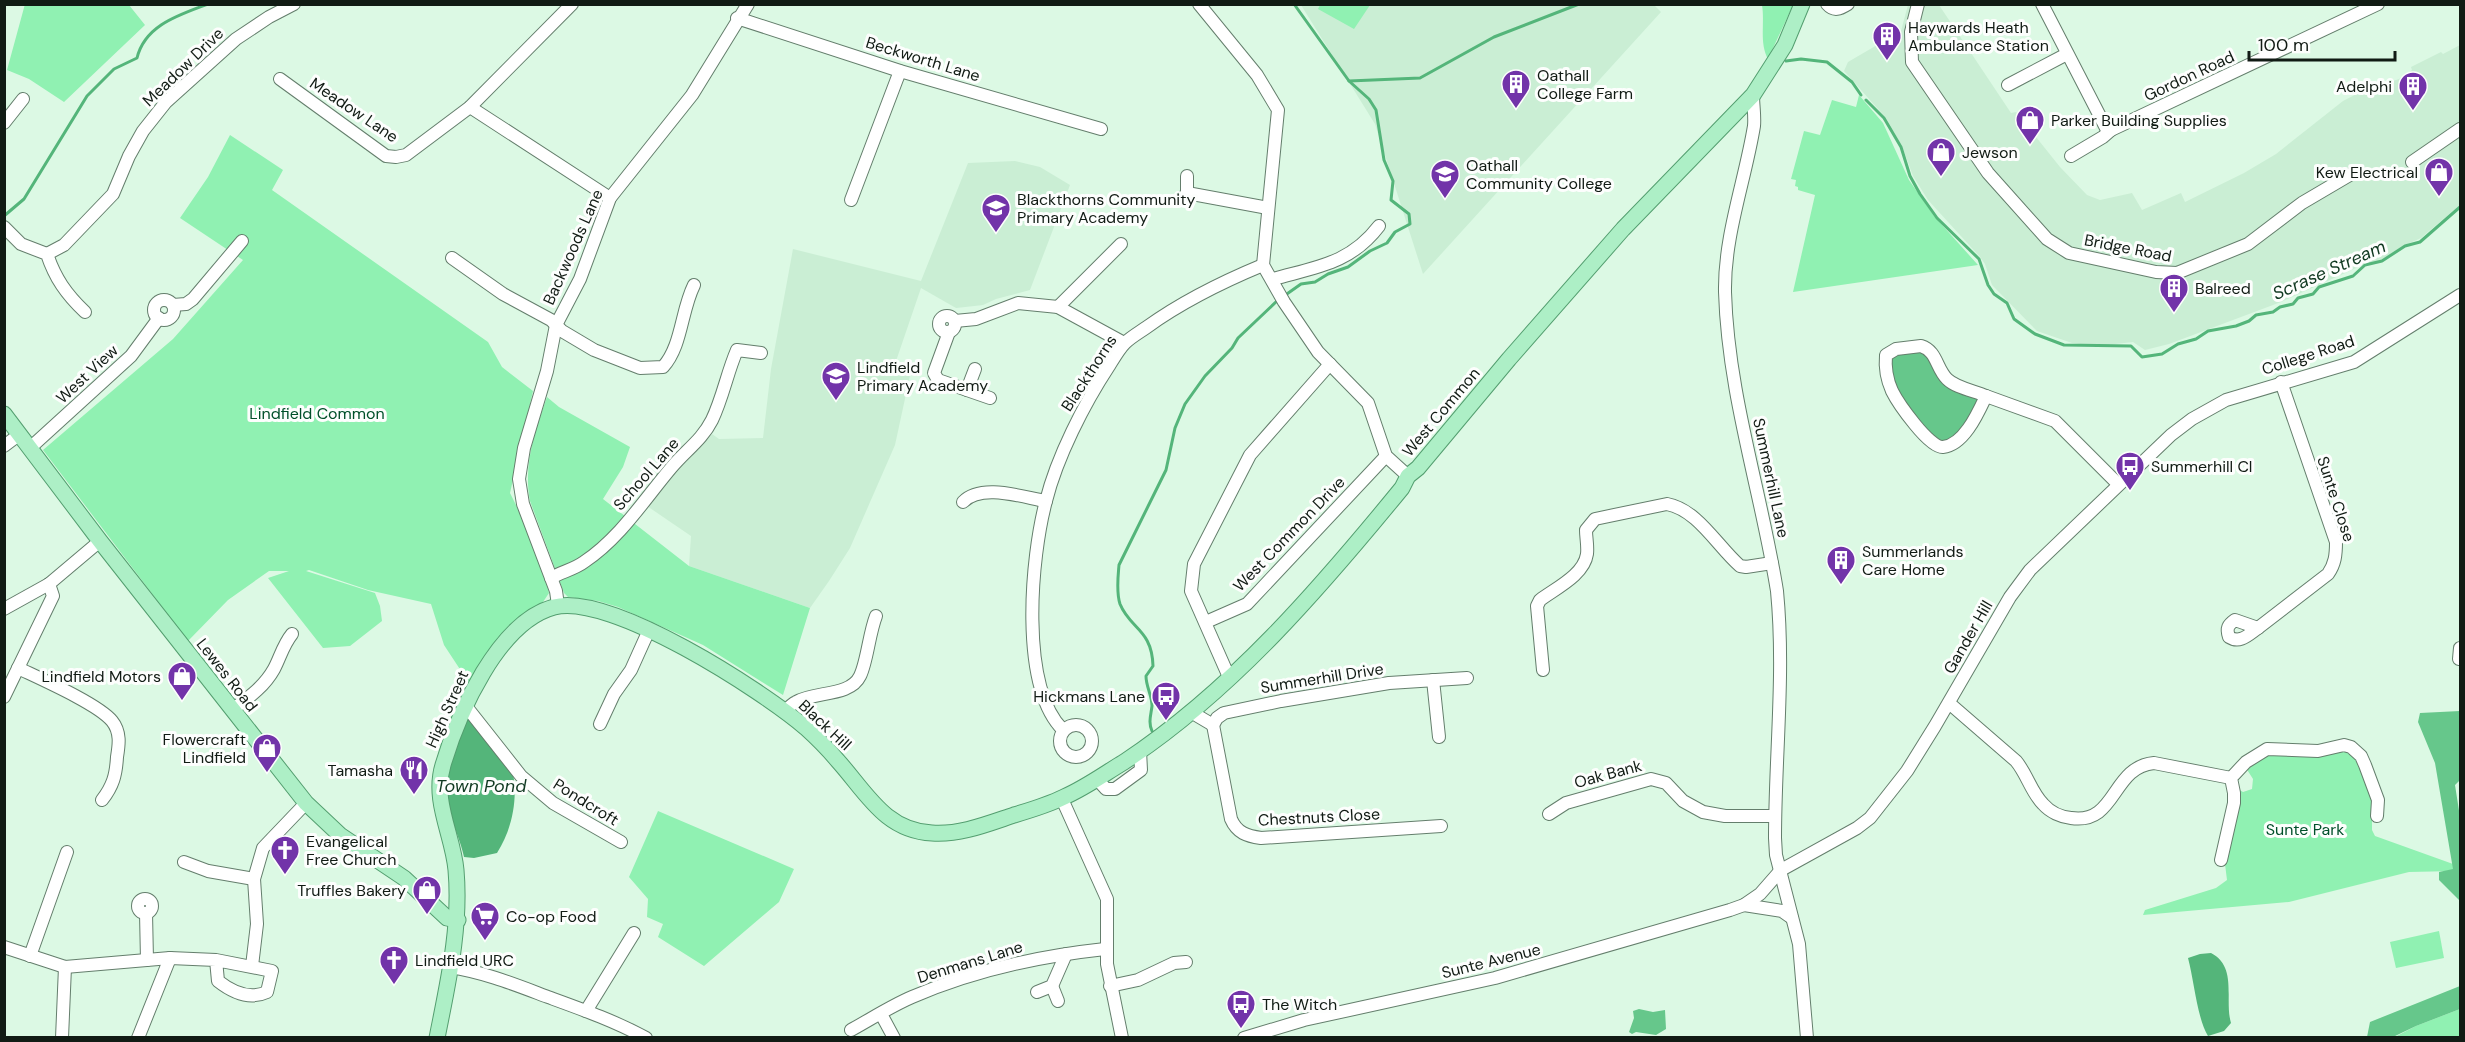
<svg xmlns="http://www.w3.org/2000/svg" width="2465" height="1042" font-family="'DM Sans',sans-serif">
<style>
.built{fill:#caeed4}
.green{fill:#90f1b2}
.forest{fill:#66c78b}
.water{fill:#54b57a}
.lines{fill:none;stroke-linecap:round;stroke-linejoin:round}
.stream{stroke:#54b57a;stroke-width:3}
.minor-casing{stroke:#647e6c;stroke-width:14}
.major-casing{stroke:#539e6f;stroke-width:17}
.minor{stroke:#fff;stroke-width:12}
.major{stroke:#adefc6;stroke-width:15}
.labels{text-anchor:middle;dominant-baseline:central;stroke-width:6;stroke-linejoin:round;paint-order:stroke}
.poi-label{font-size:16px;fill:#111b14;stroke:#fdfefd;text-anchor:start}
.street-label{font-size:16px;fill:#111b14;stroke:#fdfefd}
.park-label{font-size:16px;fill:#00502a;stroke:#fdfefd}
.water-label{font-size:18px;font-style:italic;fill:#103921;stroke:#fdfefd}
</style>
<rect width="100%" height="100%" fill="#dcf9e4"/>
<g class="built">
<polygon points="1653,4 1661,12 1423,274 1375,124 1301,5"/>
<polygon points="1908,5 1939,5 2011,113 2016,112 2060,167 2087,195 2100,200 2132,193 2142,210 2181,193 2185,202 2244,173 2276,154 2343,101 2376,84 2384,84 2399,79 2412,70 2411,67 2441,52 2443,54 2460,45 2460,205 2421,238 2401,247 2380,261 2365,264 2281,302 2169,344 2145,350 2133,342 2097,346 2072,343 2037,331 1992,285 1985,264 1980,257 1928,200 1913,176 1902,146 1886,118 1844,71 1848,62 1901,31"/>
<polygon points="1015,161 1040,167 1070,185 1030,290 996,299 983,305 956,308 921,288 895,364 911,371 895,445 850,548 829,581 810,608 689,566 691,536 647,506 680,465 712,434 719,439 763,438 771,369 793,249 921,281 968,163"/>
</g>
<g class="green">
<polygon points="25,4 129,5 145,25 64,102 29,79 7,70"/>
<polygon points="1320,5 1320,4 1370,5 1354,29 1318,9"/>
<path d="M1762 5H1793L1768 59C1759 43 1765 23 1762 5Z"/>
<polygon points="1859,95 1883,123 1909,180 1934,216 1978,265 1793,292 1815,195 1798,190 1798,187 1795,186 1796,180 1791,179 1804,131 1820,135 1832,100 1856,107"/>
<polygon points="230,135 283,170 272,190 488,342 502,367 533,391 510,493 524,521 545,577 549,593 543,602 514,625 469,683 444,645 431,604 368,590 309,570 306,571 375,593 380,606 382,621 350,646 323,648 268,578 289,571 269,571 228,600 188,641 43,450 173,339 243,260 180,218 208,177"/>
<path d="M547 397 559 407 630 447 623 467 603 499 689 566 810 608 783 695 703 645 618 607 598 601 568 597 564 593 530 501C523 465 535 430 547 397Z"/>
<polygon points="2339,750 2347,751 2356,757 2372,796 2372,830 2375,836 2453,864 2455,871 2409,872 2289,902 2143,915 2145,910 2216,888 2227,880 2225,864 2238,789 2243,792 2252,789 2253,779 2246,768 2259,757 2275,753 2292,756 2325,755"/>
<polygon points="658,811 794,869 779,902 704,966 658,937 663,924 647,917 648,899 629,877"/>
<polygon points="2439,931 2444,958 2396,968 2390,942"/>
<polygon points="2460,1009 2460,1037 2393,1038 2416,1026"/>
</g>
<g class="forest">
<polygon points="1925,350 1944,383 1977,396 1980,401 1970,422 1950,440 1935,442 1895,390 1888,361 1893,354"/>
<polygon points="2460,711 2460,780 2455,785 2460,817 2460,901 2439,880 2439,872 2453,869 2435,763 2418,722 2420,713"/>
<polygon points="2460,986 2460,1009 2416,1026 2393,1037 2367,1037 2370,1022"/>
<polygon points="1639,1009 1653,1012 1665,1010 1666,1029 1656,1035 1636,1032 1632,1034 1629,1032 1634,1018 1633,1011"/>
</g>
<g class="water">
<path d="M470 716 512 769C519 797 512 830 497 853L474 858 464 857C461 842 454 828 450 812 443 782 452 741 470 716Z"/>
<path d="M2211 953C2238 967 2224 1000 2231 1023L2224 1031 2208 1036C2197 1018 2194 980 2188 958L2200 954Z"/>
</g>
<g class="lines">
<g class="stream">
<polyline points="1294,4 1349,81 1420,78 1494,37 1579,4"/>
<polyline points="1786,61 1801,59 1827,62 1852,82 1861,95"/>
<polyline points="1866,100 1884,118 1901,147 1910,176 1920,194 1937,218 1979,259 1988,285 1994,294 2007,303 2014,319 2035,334 2064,345 2131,346 2142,357 2162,354 2178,344 2196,339 2208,331 2236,326 2249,321 2256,315 2273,312 2280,307 2293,304 2298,298 2313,294 2319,287 2353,276 2365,265 2382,261 2405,246 2420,242 2460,207"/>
<path d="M4 216 24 199 87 96 114 69 137 58C145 25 179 15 208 4"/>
<polyline points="1284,296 1301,284 1315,282 1328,274 1348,267 1370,251 1387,243 1395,232 1410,224 1409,214 1391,200 1393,181 1384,160 1376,110 1369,99 1349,81"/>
<path d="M1152 731C1148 722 1151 715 1152 706 1152 695 1146 687 1146 676L1153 666C1152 629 1130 629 1120 604 1116 592 1118 577 1119 565L1166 470 1175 428 1185 404 1205 376 1232 348 1238 338 1278 300"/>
</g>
<g class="minor-casing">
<g id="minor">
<polyline points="1199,4 1257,75 1278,110 1263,265 1284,302 1318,352 1368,403 1386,456 1408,476"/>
<path d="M1827 4C1834 12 1840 9 1848 4"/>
<polyline points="1918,4 1911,32 1912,62 1988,173 2047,239 2069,253 2156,272 2177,273 2248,244 2302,203 2353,173"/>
<polyline points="2042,4 2106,128 2111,130 2378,4"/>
<polyline points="737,18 900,71 1101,129"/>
<polyline points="280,79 386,156 396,157 406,155 470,107 572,4"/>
<polyline points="2008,85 2067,54"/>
<path d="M1753 95C1753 105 1755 116 1754 126 1745 181 1724 236 1725 292 1728 394 1761 491 1777 591 1785 673 1775 756 1775 838L1776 855 1799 944 1807 1038"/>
<polyline points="470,107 610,198"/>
<polyline points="4,123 23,99"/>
<polyline points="2071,156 2103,137 2111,130"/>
<polyline points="2412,162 2460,129"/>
<polyline points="1187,193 1187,176"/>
<polyline points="1182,199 1187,193 1268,208"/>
<polyline points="851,200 900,71"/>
<path d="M4 227 21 244 47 254C55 278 66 294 85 312"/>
<polyline points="47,254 64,245 113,194 129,156 143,131 166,102 236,39 269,17 294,4"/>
<path d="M452 258 503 294 551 320 562 331 594 350 640 368 663 367C682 346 681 311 694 285"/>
<path d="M1273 279C1316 267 1350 264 1379 226"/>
<circle cx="164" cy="310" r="10"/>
<polyline points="173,305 186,304 193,299 242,241"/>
<polyline points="1058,307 1121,244"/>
<circle cx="947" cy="324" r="8"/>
<polyline points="955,321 976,319 1018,303 1058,307 1124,343"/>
<polyline points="949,332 934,373 938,380 990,398"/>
<path d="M1921 346C1937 351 1936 368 1947 379 1956 388 1975 391 1986 396 1978 413 1964 445 1943 447 1929 448 1898 403 1892 391 1887 380 1885 366 1886 355L1896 349Z"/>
<polyline points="967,390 975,369"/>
<polyline points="1986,396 2055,421 2118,484"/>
<polyline points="4,446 20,434"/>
<polyline points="30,448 131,356 159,318"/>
<path d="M963 502C981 483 1022 497 1046 501"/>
<path d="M551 578C561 572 575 569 584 562 620 538 644 500 671 468 685 451 702 440 712 420 723 397 727 373 737 350L761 353"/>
<polyline points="558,605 556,591 523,504 519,479 524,448 547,371 556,325 580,279 610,198 692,95 748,4"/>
<polyline points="4,609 49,584 100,541"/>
<path d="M2235 620 2258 628C2248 635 2240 644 2229 637 2226 628 2228 625 2235 620Z"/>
<polyline points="1206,622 1247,604 1386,456"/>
<path d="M2258 628 2328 574C2335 564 2336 555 2336 542L2281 382"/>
<polyline points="2459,659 2460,648"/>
<path d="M18 668C41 679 98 704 112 721 121 732 119 745 117 757 116 775 113 786 102 800"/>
<path d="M1543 670 1537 606 1540 600C1556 588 1584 575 1587 554 1588 546 1586 538 1586 530L1595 519 1667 504C1698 510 1717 546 1740 566L1746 567 1772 563"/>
<polyline points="1229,677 1191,591 1194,564 1250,455 1330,364"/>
<polyline points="1433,680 1439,737"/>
<polyline points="4,697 53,596 49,584"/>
<path d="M1949 703 2016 761C2027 774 2031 792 2043 804 2050 812 2061 817 2071 818 2117 825 2111 767 2154 763L2231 778"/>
<polyline points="465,705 521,776 553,803 621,842"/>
<path d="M232 710C248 698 264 687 274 669 280 658 283 645 292 634"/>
<path d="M785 711C788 708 792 704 796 702 814 691 850 697 860 676 867 662 869 634 876 616"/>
<polyline points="1191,712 1213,725 1217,718 1224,713 1281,701 1389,683 1467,678"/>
<polyline points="600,724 614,694 631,670 649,630"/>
<circle cx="1076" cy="741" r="16"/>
<path d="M1213 725 1231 819C1237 833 1247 836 1261 838L1441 826"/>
<path d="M1063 730C1019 686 1031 557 1046 501 1057 457 1084 404 1109 366 1114 358 1119 349 1125 343 1131 337 1140 332 1147 327 1183 301 1222 282 1263 265"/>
<polyline points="1097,779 1106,789 1115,789 1141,770 1140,751"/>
<polyline points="1062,799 1107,899 1107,964 1122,1038"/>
<polyline points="1549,814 1566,803 1651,779 1666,783 1683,801 1703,812 1725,816 1775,816"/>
<polyline points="2221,860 2234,803 2234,793 2231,778 2246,762 2267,749 2318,751 2344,745 2351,747 2361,756 2365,765 2378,800 2377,816"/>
<polyline points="184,862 208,871 254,879"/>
<circle cx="145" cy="906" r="7"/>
<polyline points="1744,905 1782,911 1792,918"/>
<polyline points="146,913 147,960"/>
<path d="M4 947 65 967 170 958 216 960 272 971 267 992C250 1000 232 992 218 981L216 960"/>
<polyline points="30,956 67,852"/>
<polyline points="252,966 257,924 254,879 263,848 306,803"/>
<path d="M450 967C484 972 516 985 548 997 581 1009 615 1021 646 1038"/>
<polyline points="1052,986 1058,1001"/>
<polyline points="1110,986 1138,980 1174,963 1186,962"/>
<polyline points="1037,992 1052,986 1066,954"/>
<polyline points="586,1011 634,933"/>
<polyline points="881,1014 894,1038"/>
<path d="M851 1030C871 1019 891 1006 912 997 972 971 1040 956 1105 949"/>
<polyline points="62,1038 65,967"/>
<polyline points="138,1038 170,958"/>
<polyline points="1244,1038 1304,1020 1495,978 1730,910 1744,905 1760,894 1781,870 1857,828 1870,818 1907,771 1935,726 2010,597 2030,570 2171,435 2192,419 2226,400 2354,362 2460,295"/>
</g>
</g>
<g class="major-casing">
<g id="major">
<polyline points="4,414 100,541 306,803 340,835 404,878 447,918 458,920"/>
<path d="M437 1038C448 982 461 927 456 870 453 835 432 801 443 765 458 714 498 622 554 607 610 592 763 691 806 728 817 738 828 749 838 761 866 792 885 831 932 833 960 835 987 824 1014 815 1031 810 1048 805 1064 797 1085 788 1104 774 1124 762 1232 691 1321 587 1402 488L1408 476 1418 468 1509 359 1623 229 1753 95 1785 45 1802 4"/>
</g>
</g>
<use href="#minor" class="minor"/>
<use href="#major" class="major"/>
</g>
<defs>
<g id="building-pin" transform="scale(1.5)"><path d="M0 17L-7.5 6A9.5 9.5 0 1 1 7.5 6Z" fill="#7234a9" stroke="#fdfefd"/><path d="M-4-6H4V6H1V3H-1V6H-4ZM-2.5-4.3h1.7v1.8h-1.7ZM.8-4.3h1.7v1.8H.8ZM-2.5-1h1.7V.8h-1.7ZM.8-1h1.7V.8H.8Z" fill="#fff"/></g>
<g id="shop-pin" transform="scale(1.5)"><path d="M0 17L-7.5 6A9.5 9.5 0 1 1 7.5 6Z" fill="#7234a9" stroke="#fdfefd"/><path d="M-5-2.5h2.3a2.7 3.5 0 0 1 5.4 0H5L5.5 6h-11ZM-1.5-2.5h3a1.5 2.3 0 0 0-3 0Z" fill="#fff"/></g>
<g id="school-pin" transform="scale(1.5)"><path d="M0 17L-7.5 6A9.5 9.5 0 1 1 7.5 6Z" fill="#7234a9" stroke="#fdfefd"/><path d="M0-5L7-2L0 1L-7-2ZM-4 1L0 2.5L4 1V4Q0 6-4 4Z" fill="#fff"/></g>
<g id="bus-pin" transform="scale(1.5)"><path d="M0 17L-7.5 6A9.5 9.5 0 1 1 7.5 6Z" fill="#7234a9" stroke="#fdfefd"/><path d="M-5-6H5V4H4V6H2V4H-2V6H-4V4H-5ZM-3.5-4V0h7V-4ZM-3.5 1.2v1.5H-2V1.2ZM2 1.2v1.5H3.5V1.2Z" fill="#fff"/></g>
<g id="restaurant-pin" transform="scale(1.5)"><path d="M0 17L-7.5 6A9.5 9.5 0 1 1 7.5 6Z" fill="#7234a9" stroke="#fdfefd"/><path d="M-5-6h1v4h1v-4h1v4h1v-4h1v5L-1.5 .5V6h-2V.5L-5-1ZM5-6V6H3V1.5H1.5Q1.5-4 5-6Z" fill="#fff"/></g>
<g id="church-pin" transform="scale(1.5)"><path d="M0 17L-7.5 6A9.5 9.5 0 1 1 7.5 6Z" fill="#7234a9" stroke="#fdfefd"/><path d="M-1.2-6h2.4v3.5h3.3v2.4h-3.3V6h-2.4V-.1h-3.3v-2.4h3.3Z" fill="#fff"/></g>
<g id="supermarket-pin" transform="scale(1.5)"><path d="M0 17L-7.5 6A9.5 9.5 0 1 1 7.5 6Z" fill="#7234a9" stroke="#fdfefd"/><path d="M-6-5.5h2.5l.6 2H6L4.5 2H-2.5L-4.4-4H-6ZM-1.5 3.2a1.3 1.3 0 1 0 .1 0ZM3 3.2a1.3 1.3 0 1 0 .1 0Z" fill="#fff"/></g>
</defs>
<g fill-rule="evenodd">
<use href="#building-pin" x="1887" y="36"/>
<use href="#building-pin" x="1516" y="84"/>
<use href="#building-pin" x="2413" y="86"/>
<use href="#shop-pin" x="2030" y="120"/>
<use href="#shop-pin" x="1941" y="152"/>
<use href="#shop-pin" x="2439" y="172"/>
<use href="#school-pin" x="1445" y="174"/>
<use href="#school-pin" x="996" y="208"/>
<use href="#building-pin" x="2174" y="288"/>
<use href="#school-pin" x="836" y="376"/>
<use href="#bus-pin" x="2130" y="466"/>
<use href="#building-pin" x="1841" y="560"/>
<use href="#shop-pin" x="182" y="676"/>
<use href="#bus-pin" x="1166" y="696"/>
<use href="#shop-pin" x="267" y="748"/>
<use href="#restaurant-pin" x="414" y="770"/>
<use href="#church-pin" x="285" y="850"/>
<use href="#shop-pin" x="427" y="890"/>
<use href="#supermarket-pin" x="485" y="916"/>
<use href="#church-pin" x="394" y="960"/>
<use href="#bus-pin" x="1241" y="1004"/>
</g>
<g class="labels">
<g class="poi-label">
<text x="1908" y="27">Haywards Heath<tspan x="1908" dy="18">Ambulance Station</tspan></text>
<text x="1537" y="75">Oathall<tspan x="1537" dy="18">College Farm</tspan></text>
<text x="2392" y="86" text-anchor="end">Adelphi</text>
<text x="2051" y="120">Parker Building Supplies</text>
<text x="1962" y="152">Jewson</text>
<text x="1466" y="165">Oathall<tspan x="1466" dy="18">Community College</tspan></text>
<text x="2418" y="172" text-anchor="end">Kew Electrical</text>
<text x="1017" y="199">Blackthorns Community<tspan x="1017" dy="18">Primary Academy</tspan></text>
<text x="2195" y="288">Balreed</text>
<text x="857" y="367">Lindfield<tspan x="857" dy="18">Primary Academy</tspan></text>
<text x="2151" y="466">Summerhill Cl</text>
<text x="1862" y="551">Summerlands<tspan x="1862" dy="18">Care Home</tspan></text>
<text x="161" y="676" text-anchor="end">Lindfield Motors</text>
<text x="1145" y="696" text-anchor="end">Hickmans Lane</text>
<text x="246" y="739" text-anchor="end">Flowercraft<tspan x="246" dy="18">Lindfield</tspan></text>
<text x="393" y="770" text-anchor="end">Tamasha</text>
<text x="306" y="841">Evangelical<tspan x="306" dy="18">Free Church</tspan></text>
<text x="406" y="890" text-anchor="end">Truffles Bakery</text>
<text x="506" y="916">Co-op Food</text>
<text x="415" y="960">Lindfield URC</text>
<text x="1262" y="1004">The Witch</text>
</g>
<g class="street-label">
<text transform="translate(923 59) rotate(17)">Beckworth Lane</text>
<text transform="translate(183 67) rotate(-44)">Meadow Drive</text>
<text transform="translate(2189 76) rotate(-25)">Gordon Road</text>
<text transform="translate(354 110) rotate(34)">Meadow Lane</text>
<text transform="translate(573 247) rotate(-66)">Backwoods Lane</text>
<text transform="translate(2128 248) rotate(11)">Bridge Road</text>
<text transform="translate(2308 355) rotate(-18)">College Road</text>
<text transform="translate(1089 373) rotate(-57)">Blackthorns</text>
<text transform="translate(87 374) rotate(-43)">West View</text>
<text transform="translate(1441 412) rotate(-50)">West Common</text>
<text transform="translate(646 474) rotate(-49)">School Lane</text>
<text transform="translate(1771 478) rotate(78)">Summerhill Lane</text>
<text transform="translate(2336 499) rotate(72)">Sunte Close</text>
<text transform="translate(1289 534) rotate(-46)">West Common Drive</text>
<text transform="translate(1968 637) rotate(-60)">Gander Hill</text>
<text transform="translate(227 675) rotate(52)">Lewes Road</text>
<text transform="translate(1322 678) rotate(-9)">Summerhill Drive</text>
<text transform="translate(447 709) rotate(-66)">High Street</text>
<text transform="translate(825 725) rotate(43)">Black Hill</text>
<text transform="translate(1608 774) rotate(-15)">Oak Bank</text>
<text transform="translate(586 802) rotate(32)">Pondcroft</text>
<text transform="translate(1319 817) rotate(-3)">Chestnuts Close</text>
<text transform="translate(1491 961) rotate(-14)">Sunte Avenue</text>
<text transform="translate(970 962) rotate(-17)">Denmans Lane</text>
</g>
<g class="park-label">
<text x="317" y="413">Lindfield Common</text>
<text x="2305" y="829">Sunte Park</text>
</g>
<g class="water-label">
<text transform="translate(2329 270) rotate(-24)">Scrase Stream</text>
<text x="481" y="786">Town Pond</text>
</g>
</g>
<rect width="2465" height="1042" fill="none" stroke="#111b14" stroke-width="12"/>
<path d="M2249 51v9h146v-9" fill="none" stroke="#111b14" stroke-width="3"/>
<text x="2258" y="51" font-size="18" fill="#111b14" stroke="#fdfefd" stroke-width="4.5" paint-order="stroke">100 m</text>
</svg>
